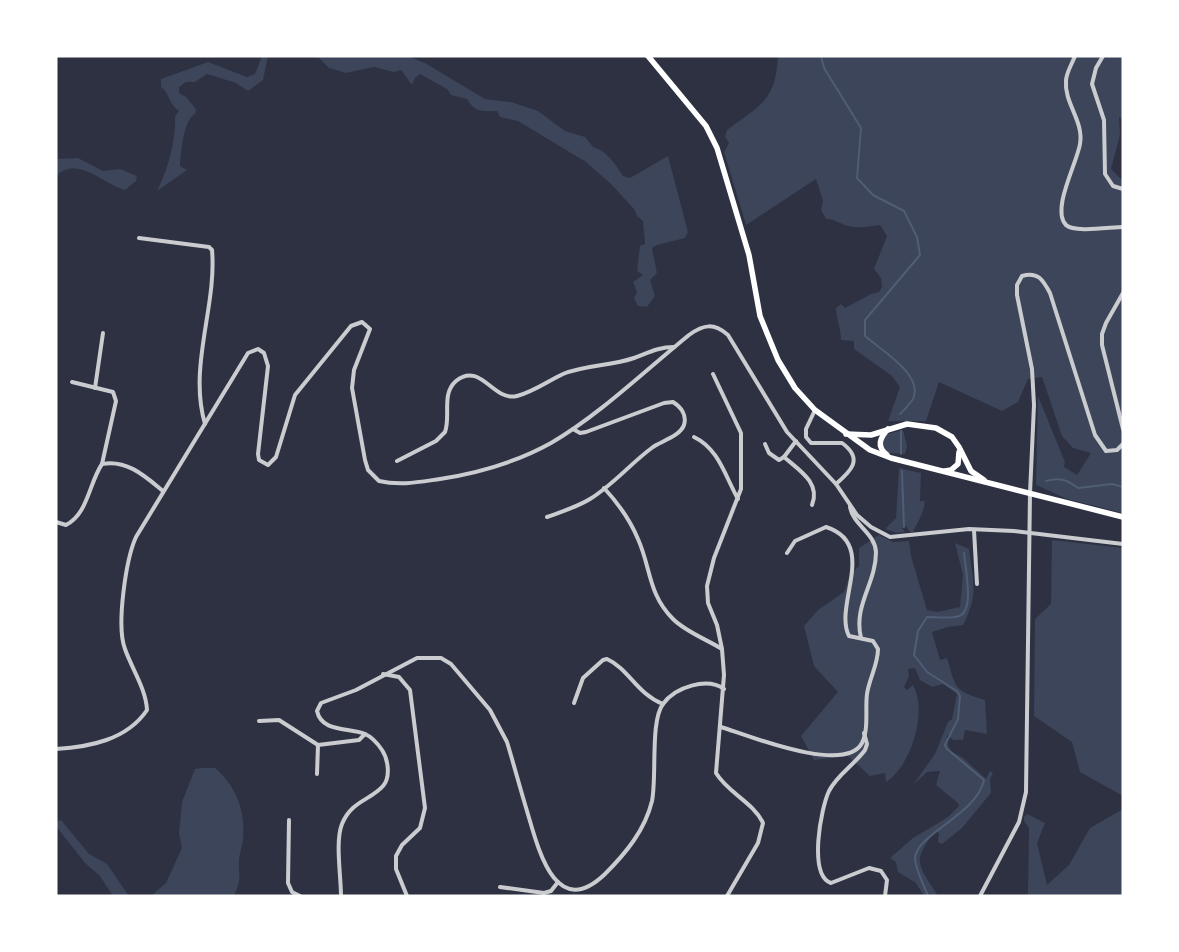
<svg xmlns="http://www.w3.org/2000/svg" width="1179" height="952" font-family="'Titillium Web',sans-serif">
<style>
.green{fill:#3c4559}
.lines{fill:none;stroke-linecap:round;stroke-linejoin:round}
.stream{stroke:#4f5d75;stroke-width:2}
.minor{stroke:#caccd0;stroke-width:4}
.secondary{stroke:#fff;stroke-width:5.5}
</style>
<rect width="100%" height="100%" fill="#2d3142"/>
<g class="green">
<path d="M262 56H268L263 80 248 91 236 83 207 74 195 82H186L179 87V93L186 97 196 109 195 114C183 120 181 154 180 166L187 170 157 191C168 169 176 141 175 116L179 111C168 103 169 92 161 87V79L208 62 247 77 255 74Z"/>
<path d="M308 56H408L425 63 485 99 511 102 538 111 565 131 585 137 593 147C606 150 616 165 623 176L630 178 668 156 688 232 685 238 657 245 652 248 657 273 650 280 655 296 647 307 638 306 634 298 637 292 633 282 643 275 637 271 640 246 645 244 643 221 637 216 634 209 611 184 586 162 518 121 500 117 497 111C483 111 475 113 467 99L451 95 447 89 420 74 415 78 412 85 401 70 394 72 374 67 346 73 329 68 319 58Z"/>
<path d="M778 56H1123V120L1119 117 1120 135 1111 169 1123 181V513L1067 499 1036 485 1038 396 1065 462 1064 467 1077 475 1091 453 1073 448 1062 436 1042 377 1028 379 1018 402 1002 411 939 382 926 421H888L900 387 892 376 854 349V341L841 340C841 328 836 319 836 308L841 304 845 308 871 294 879 292 882 287 881 278 874 269 887 236 880 225C869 226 860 229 848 226 840 224 835 219 826 219L821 210 823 201 816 179 746 225 724 152 729 143 725 137 727 130C761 104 775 102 778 56Z"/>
<path d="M78 158 103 171 120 169 137 176 136 181 125 190C104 185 78 155 56 176V159Z"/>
<polygon points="903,430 907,446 905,454 889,453 884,449 883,440 887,434"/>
<path d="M899 468 921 473 920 501H925C924 513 918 521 913 532H910L906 526 902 528 905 532 897 533 885 529 896 518Z"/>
<path d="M879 535 893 542 909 541 911 556 927 610 937 612 960 607 963 575 955 543 969 549C973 582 979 594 963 625L948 627 932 632 940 660 947 658C956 688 954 691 985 700L987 734 965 730 963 740C951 739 957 743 947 735L948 746 951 751 963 758 986 779 990 771 993 773 990 779 991 793 962 828 942 844 938 842 939 833 936 831C910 862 919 865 938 896H924L916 883 898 872 896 862 890 858 913 838 948 817 959 806 958 803 936 785 940 771 927 772 913 785 935 754 948 722 952 719 957 694 943 684 932 687 920 680 915 668 908 669 909 676 904 687 907 690 913 685C928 712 911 766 886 782L885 773 870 776 848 756 814 760 801 736 838 692 814 666 804 626 818 610 844 592 850 575 859 566V548Z"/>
<polygon points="1052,540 1123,548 1123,796 1080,772 1072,742 1034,716 1035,619 1051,604"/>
<path d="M202 768H215C236 786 246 811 243 840 242 846 240 852 239 859 238 877 243 876 234 896H151L166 883 182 848 179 833 182 802 195 769Z"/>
<polygon points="1123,809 1123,896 1028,896 1029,828 1024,821 1024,817 1027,814 1045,823 1037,843 1047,885 1069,865 1090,828"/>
<polygon points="61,820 89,854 107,864 129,896 113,896 100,876 85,863 56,826 56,822"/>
</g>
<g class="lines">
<g class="stream">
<path d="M821 56 824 68 861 128 857 178 873 195 904 211 917 237 920 255 865 320V336C881 350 924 375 913 399 910 404 904 410 900 414"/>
<polyline points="901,431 901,454"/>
<polyline points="902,471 904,527"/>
<path d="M1046 481C1060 477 1067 480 1078 488L1112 484 1123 487"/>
<path d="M928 896C924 885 916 871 915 859 915 834 977 815 984 780L947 749 945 745 958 719 960 696 957 691 927 672 914 655 918 631 927 617C937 617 950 619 959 616 975 611 965 567 964 553"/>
</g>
<g class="minor">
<path d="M1075 56C1072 64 1066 73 1066 81 1064 103 1084 121 1080 144 1077 163 1051 210 1066 225 1074 233 1111 227 1123 227"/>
<polyline points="1103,56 1096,68 1092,84 1104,120 1105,174 1113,186 1123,189"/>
<path d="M139 238 209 247 212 250C217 306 188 367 205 424"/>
<polyline points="1123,293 1106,323 1102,334 1102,345 1123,429"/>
<path d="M713 374 741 433V489L714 558 707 586 708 603 717 625 722 649 724 675 716 773C728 793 753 802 763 823L758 843 727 896"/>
<polyline points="72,382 113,392 116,401 102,464"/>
<polyline points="95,388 103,333"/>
<path d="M815 410 806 429V437L811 443H842C864 459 851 471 836 484"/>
<path d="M694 437C719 449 725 476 738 499"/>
<path d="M765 444 769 453 779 460 784 457C799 470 821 483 812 505"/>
<polyline points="784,457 796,441"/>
<path d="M397 461 436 441 445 432C451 416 441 394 456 381 481 361 493 402 517 396 533 392 548 381 563 374 585 365 611 366 634 358 648 353 658 347 674 347"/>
<path d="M604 488C618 503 630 520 638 539 651 568 648 594 673 619 686 632 706 639 722 649"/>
<path d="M850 507C853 525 875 533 876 552 876 584 853 605 861 638"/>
<path d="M547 517C561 512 577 507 590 499 613 485 631 463 653 447 662 441 680 436 684 425 687 415 681 407 673 402L664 403 586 432 580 433 573 429"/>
<path d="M56 522 66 525C88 514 89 483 102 464 127 459 146 477 163 491"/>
<polyline points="974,530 977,584"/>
<polyline points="383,674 399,677 410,690 425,808 420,828 402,845 396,856 396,869 407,896"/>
<path d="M574 703 583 678 603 660 607 659C629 669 636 693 663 704"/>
<polyline points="259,721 279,720 318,745 359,740 365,734"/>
<path d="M721 727C747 735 845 775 862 743 869 729 865 708 867 694 869 679 878 665 878 649L873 641 849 636C833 605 879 544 826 527L795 541 787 553"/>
<path d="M864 733 867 744 865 750C854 765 837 775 829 791 821 808 808 875 831 883L869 868 881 871 887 880 885 896"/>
<path d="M56 749C89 747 127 740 147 710 146 689 132 669 125 649 116 626 126 559 136 537L248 353 258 349 264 353 268 366 258 454 259 460 268 465 276 457 295 395 351 326 362 322 370 329 354 370 352 388 365 460 368 470 379 481C400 486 419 482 440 479 478 473 517 462 551 443 598 416 647 369 689 335 704 324 714 323 728 335L787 432 836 484 857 515 871 527 890 537 969 529 1014 531 1123 544"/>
<polyline points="317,774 318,745"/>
<polyline points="289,820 288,883 292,892 300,896"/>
<polyline points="500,887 544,893 551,891 558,882"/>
<path d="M341 896C341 876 335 841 342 824 351 801 371 800 383 786 391 777 388 759 382 750 378 744 372 737 365 734 349 727 322 733 317 711L321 703 356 690 417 658H441L451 664 490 710 507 742C514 765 520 788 527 811 538 848 555 922 605 874 626 853 645 830 652 801 657 777 650 721 663 704 675 687 707 677 724 689"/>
<path d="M980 896 1019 822 1026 792 1030 493 1034 405 1032 369 1017 295V285L1022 276C1038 271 1043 280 1050 293L1095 435 1106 451 1117 450 1123 444"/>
</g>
<g class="secondary">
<polyline points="648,56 706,126 717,148 749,255 760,316 778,360 795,388 815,410 870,450 891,458 1123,517"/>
<polyline points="846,434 871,435 907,424 936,428 952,437 959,447 971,471 984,480"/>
<path d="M887 455C876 446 880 438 888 429"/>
<polyline points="945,471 951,470 958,464 959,452"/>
</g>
</g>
<rect width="1179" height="952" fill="none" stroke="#ffffff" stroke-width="115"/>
</svg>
